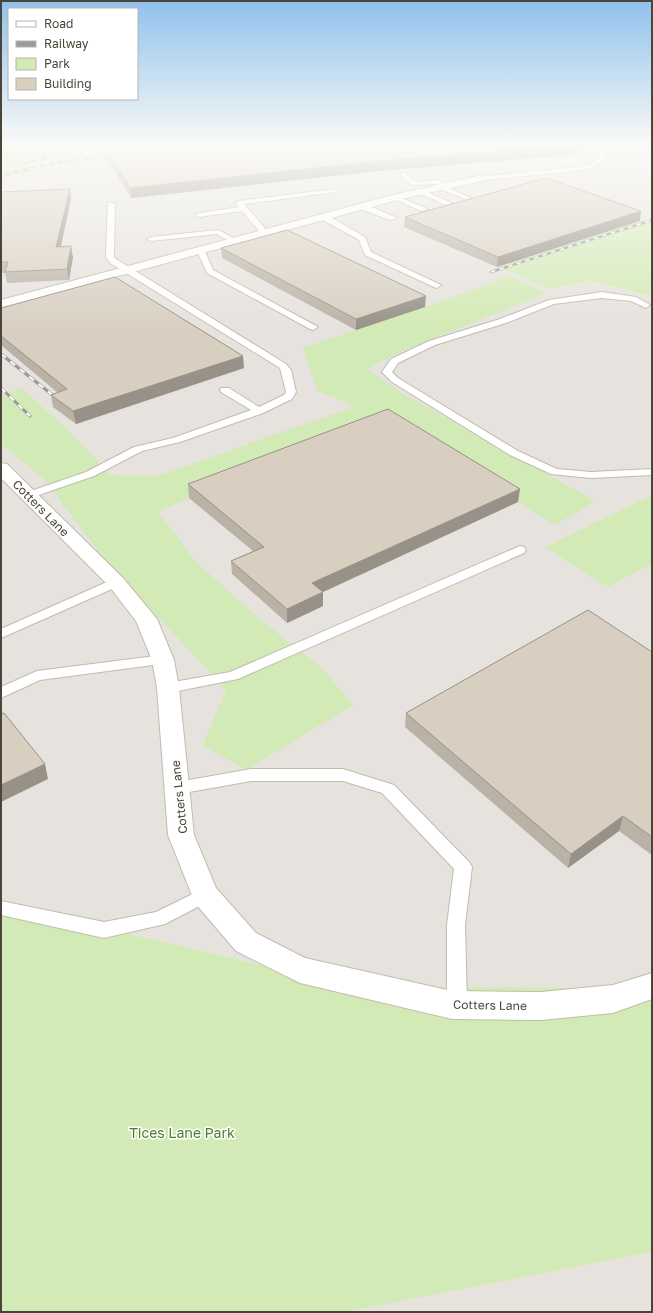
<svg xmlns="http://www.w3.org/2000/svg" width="653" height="1313" font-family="'Golos Text',sans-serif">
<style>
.industrial{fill:#e6e2dd}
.green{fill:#d2eab5}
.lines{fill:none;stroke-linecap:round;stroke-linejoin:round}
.service-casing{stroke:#c2bbae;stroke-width:2}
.minor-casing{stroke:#c2bbae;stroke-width:2}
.service{fill:#fff;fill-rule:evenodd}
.minor{fill:#fff;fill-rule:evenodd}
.rail-far1-casing{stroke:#9a9a9a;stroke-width:2.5}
.rail-casing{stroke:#9a9a9a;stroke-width:3}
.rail-far1{stroke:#fff;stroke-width:1.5;stroke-dasharray:4.5;stroke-linecap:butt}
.rail{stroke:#fff;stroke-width:2;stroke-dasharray:6;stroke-linecap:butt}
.wall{fill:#bab2a6}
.shaded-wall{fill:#979187}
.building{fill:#d8cfc1;stroke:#979187}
.labels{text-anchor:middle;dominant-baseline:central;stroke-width:3;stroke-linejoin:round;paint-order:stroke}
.street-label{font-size:12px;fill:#4b4439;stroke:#fff}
.near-park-label{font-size:14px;fill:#4a7f2a;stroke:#fff}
</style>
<rect width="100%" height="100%" fill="#f6f3ec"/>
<g class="industrial">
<polygon points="210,146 652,146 652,217 499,267 549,289 591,281 645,295 652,293 652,495 545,547 608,587 652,564 652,974 631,988 353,986 1,904 1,181 10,176 90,157"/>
<polygon points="652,1252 652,1312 345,1312"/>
</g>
<g class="green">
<polygon points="1,146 210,146 90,157 10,176 1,181"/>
<polygon points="652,217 652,293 645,295 591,281 549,289 498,267"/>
<polygon points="509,276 547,293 402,351 367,369 405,395 595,501 555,525 518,502 189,498 158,512 196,562 262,621 322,668 353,705 246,770 203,745 226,690 102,556 44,479 1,444 1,396 21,388 66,428 111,475 158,476 356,406 318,391 303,348 425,307"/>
<polygon points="652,495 652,564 608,587 545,547"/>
<polygon points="1,904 353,986 631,988 652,974 652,1252 345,1312 1,1312"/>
</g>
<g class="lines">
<g class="service-casing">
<g id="service">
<polygon points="592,146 599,146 606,151 602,162 590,169 478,181 475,179 478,177 586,166 597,160 600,152"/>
<polygon points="403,172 416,182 438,180 446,185 447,187 471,198 465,199 438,188 438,185 437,184 412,185 400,174"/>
<polygon points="334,189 337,191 336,192 244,204 270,234 266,236 263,236 242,211 199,217 195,215 199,213 239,207 235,203 239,201"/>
<polygon points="420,191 424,191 452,203 445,205 420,193"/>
<polygon points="395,197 399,197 428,209 421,211 395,199"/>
<polygon points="108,202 115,204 114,257 116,259 286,364 291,370 296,392 292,399 263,413 180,442 142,451 94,476 33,497 25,497 23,495 25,493 86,472 134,447 173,438 251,410 221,392 220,390 221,388 229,388 259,407 284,395 286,392 280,368 110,263 106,257"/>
<polygon points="361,205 367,205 397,218 390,220 361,209"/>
<polygon points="321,215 327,215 365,237 371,252 441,285 437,288 434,287 365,255 359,240 321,219"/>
<polygon points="218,230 241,242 234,244 217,234 151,241 147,239 151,237"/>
<polygon points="198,249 204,249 213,270 318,327 313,330 310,329 207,273 197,251"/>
<polygon points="602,292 636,297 650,305 646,308 631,301 602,298 554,304 506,323 435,345 398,363 392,372 398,378 518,451 557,469 591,472 652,469 652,475 591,478 551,474 510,455 392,382 382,372 391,359 429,341 500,319 549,300"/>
<polygon points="520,546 524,547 526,550 524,553 238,679 168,693 163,691 161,688 163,685 168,683 230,672"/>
<polygon points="116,578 122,582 121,585 1,638 1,629"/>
<polygon points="163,655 168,657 170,660 168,663 40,680 1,698 1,687 37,671"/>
<polygon points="251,769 343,769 394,785 469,862 472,867 465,925 467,1005 464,1011 457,1014 450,1011 447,1005 447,925 454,869 382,793 343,781 251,781 178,794 172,792 170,788 172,784 178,782"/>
<polygon points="205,888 211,890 214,895 211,900 165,924 104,938 1,915 1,901 104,922 156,912"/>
</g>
</g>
<g class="minor-casing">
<g id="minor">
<polygon points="478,176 482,177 483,179 482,181 401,199 1,308 1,300 393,195"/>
<polygon points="1,463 7,464 123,578 157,619 174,660 179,688 194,835 216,888 256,933 305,958 452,991 541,992 613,985 652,973 652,999 613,1013 541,1020 452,1019 300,983 236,951 195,903 168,835 157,688 152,660 136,621 109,586 1,478"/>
</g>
</g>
<use href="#service" class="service"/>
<use href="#minor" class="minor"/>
<g class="rail-far1-casing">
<g id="rail-far1">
<polyline points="646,146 652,149"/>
<polyline points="1,156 51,152"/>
<polyline points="20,165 54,155 118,146"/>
<polyline points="1,176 48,164 117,155"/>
<polyline points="491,272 652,220"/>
</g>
</g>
<g class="rail-casing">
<g id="rail">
<polyline points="1,354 60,401"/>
<polyline points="1,388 30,416"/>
</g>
</g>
<use href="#rail-far1" class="rail-far1"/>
<use href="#rail" class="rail"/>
</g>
<g class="wall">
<polygon points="130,146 581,146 580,154 379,171 131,198 106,157 105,148"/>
<polygon points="1,192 71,199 61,247 73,257 69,280 7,283 5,273 1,273"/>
<polygon points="405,217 640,221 497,267 404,227"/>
<polygon points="221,248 425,307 356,330 222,258"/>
<polygon points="1,308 244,368 76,424 53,407 51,395 58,393 1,345"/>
<polygon points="188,484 518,502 323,592 323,606 287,623 232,574 231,561 253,551 189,498"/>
<polygon points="652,652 652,855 619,831 568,868 405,727 406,713"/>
</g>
<g class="shaded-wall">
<polygon points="568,146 581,146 580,154 379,171 131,198 130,188 379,161"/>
<polygon points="70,189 71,199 58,257 56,247"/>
<polygon points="641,211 640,221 497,267 498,257"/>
<polygon points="71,246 73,257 69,280 67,269"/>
<polygon points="426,296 425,307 356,330 356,319"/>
<polygon points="243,356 244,368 76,424 73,411"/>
<polygon points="520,489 518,502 312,597 312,583"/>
<polygon points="323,592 323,606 287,623 287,609"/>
<polygon points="45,764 48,779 1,802 1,785"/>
<polygon points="623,816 619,831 568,868 571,854"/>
</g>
<g class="building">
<polygon points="130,146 568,146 379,161 130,188 105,148"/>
<polygon points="546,178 641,211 498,257 405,217"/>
<polygon points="70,189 56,247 71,246 67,269 5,272 8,262 1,262 1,192"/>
<polygon points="287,230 426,296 356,319 221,248"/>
<polygon points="115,277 243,356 73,411 51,395 67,389 1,336 1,308"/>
<polygon points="388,409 520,489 312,583 323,592 287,609 231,561 264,547 188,484"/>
<polygon points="588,610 652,652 652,837 623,816 571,854 406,713"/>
<polygon points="4,713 45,764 1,785 1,714"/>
</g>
<linearGradient id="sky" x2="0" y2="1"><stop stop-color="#8fc1ec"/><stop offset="0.44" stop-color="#fbfaf6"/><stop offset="1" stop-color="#fbfaf6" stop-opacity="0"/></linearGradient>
<rect width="653" height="330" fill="url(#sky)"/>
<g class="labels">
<g class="street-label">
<text transform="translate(41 508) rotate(45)">Cotters Lane</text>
<text transform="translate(179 797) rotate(-96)">Cotters Lane</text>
<text transform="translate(490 1005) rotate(1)">Cotters Lane</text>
</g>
<g class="near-park-label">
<text x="182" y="1132">Tices Lane Park</text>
</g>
</g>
<rect width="653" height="1313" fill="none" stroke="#4b4439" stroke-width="4"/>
<rect x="8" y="8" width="130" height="92" fill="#ffffff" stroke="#b7b4b0"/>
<rect x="16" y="21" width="20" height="6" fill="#ffffff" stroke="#b7b4b0"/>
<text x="44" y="28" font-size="12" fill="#4b4439">Road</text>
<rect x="16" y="41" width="20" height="6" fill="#9a9a9a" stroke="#b7b4b0"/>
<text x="44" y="48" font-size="12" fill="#4b4439">Railway</text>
<rect x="16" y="58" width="20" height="12" fill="#d2eab5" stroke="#b7b4b0"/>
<text x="44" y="68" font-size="12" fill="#4b4439">Park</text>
<rect x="16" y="78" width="20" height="12" fill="#d8cfc1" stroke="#b7b4b0"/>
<text x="44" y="88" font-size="12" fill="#4b4439">Building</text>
</svg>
